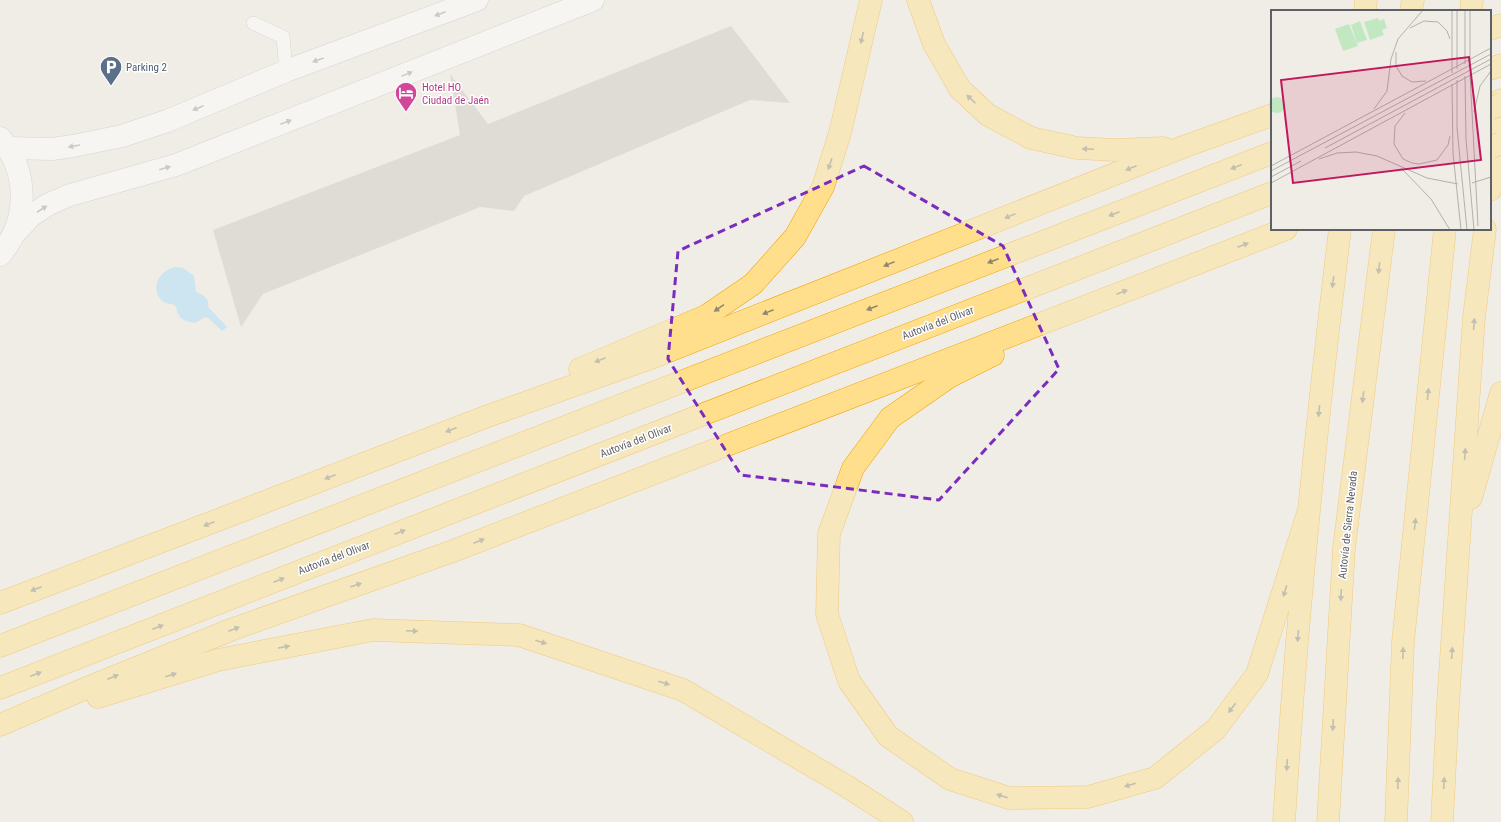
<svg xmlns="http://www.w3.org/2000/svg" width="1501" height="822" font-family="'Roboto Condensed',sans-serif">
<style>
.water{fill:#a5daff}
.building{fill:#cac8c2}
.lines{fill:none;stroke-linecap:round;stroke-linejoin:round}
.lane-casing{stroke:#b5b8bc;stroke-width:14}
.street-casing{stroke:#b5b8bc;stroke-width:23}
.highway-casing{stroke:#f4a300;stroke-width:23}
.lane{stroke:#fff;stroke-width:13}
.street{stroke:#fff;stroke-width:22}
.highway{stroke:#ffdf8c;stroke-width:22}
.highway-bridge-casing{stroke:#f4a300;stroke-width:23;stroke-linecap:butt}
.highway-bridge{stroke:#ffdf8c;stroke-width:22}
.oneway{fill:#9ea0a3}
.oneway2{fill:#8e8771}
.marked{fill:none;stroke:#7b2cbf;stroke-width:3;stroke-dasharray:8 5;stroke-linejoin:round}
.labels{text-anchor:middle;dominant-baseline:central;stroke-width:3;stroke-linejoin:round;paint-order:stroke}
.service-label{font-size:11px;fill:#4e5e75;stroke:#fff;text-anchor:start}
.hotel-label{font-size:11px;fill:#b23c85;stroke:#fff;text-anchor:start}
.street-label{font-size:11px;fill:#5d6166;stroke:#fff}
.inset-road{fill:none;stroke:#b1b1ae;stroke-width:1}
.view{fill:#c2185b;fill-opacity:0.15;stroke:#c2185b;stroke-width:2}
.inset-edge{fill:none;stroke:#5d6166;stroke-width:2}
</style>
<rect width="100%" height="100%" fill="#efede5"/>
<path class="water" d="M176 267 183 268 194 276 196 292C203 294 210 299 208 307L227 327 222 331 208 318 205 317 195 323C188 322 180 320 177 312 176 309 178 309 175 306 171 302 165 305 161 300 150 286 160 270 176 267Z"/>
<polygon class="building" points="731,26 790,103 750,100 524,196 514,211 480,207 263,294 241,327 213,230 460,135 450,74 488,124"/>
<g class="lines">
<g class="lane-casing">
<polyline id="lane" points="253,23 283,37 286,71"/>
</g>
<g class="street-casing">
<g id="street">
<path d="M0 138C29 172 29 221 0 255"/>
<polyline points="8,148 52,149 73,146 122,136 167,121 286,71 477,0"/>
<polyline points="13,235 32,215 49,204 70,195 176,165 593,0"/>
</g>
</g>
<g class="highway-casing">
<g id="highway">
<polyline points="918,0 934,44 960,89 988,115 1031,138 1077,148 1115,150 1164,148"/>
<polyline points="1365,11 1366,0"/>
<polyline points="1411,11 1413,0"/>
<polyline points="1471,11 1472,0"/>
<polyline points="1490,29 1501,25"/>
<polyline points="1490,69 1501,65"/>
<polyline points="1490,190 1501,100"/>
<polyline points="993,355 949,377 890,418 853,468 829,534 827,614 849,681 888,736 950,779 1009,798 1088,797 1155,778 1216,729 1257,674 1308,513"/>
<polyline points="580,369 706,316 753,284 795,237 823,187 840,133 871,0"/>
<polyline points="1471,498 1501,393"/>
<polyline points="0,603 231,515 488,416 651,358 1183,147 1272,115"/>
<polyline points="0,646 1272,153"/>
<polyline points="0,688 1272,193"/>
<polyline points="98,697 218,660 373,630 519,635 683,690 848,787 902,822"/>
<polyline points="0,725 89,687 233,629 453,551 1286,229"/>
<path d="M1284 822C1296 624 1316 426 1340 229"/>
<polyline points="1328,822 1344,548 1384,229"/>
<polyline points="1396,822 1403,642 1445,229"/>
<polyline points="1442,822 1448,704 1474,317 1485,229"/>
</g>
</g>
<use href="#lane" class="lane"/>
<use href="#street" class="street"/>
<use href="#highway" class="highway"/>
<g class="highway-bridge-casing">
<g id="highway-bridge">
<polyline points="1490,109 1501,104"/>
<polyline points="1490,148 1501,143"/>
</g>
</g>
<use href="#highway-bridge" class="highway-bridge"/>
</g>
<defs><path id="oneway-solid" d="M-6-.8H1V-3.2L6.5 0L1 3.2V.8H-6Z"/></defs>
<g class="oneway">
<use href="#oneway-solid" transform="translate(440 14) rotate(159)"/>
<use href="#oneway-solid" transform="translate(318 60) rotate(160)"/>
<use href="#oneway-solid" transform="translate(407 74) rotate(-22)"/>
<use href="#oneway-solid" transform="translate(198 108) rotate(157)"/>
<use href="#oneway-solid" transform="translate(286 122) rotate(-21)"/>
<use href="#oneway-solid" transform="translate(74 146) rotate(170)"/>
<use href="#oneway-solid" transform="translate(165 168) rotate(-16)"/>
<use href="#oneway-solid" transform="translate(42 209) rotate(-33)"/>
</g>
<g class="oneway2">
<use href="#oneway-solid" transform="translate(862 38) rotate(103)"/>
<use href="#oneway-solid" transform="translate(971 99) rotate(-137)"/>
<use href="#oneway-solid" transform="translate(1088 149) rotate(-177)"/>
<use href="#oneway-solid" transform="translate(830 164) rotate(108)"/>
<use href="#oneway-solid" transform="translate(1236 167) rotate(159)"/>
<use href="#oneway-solid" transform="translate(1131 168) rotate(158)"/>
<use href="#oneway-solid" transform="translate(1114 214) rotate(159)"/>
<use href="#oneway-solid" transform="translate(1010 216) rotate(158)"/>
<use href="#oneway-solid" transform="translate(1243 245) rotate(-21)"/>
<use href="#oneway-solid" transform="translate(993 261) rotate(159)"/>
<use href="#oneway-solid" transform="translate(889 264) rotate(158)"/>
<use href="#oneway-solid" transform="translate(1379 268) rotate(97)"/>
<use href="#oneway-solid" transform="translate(1333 282) rotate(97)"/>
<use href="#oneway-solid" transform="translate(1122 292) rotate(-21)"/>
<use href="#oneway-solid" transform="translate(719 308) rotate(145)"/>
<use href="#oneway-solid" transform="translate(872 308) rotate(159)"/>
<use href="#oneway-solid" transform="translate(768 312) rotate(158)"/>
<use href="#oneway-solid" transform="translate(1474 324) rotate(-86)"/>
<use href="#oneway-solid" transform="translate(600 360) rotate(158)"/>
<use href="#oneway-solid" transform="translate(1428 394) rotate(-84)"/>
<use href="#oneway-solid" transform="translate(1363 397) rotate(97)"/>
<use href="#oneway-solid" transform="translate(1319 411) rotate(96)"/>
<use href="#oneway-solid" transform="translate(451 430) rotate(159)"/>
<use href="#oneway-solid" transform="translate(1465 454) rotate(-86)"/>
<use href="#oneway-solid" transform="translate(330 477) rotate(159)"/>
<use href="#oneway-solid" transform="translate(209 524) rotate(159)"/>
<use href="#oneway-solid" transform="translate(1415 524) rotate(-84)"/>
<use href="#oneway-solid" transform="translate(400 532) rotate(-21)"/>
<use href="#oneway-solid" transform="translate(479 541) rotate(-21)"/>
<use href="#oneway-solid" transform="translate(279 580) rotate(-21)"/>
<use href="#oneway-solid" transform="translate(356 585) rotate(-19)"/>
<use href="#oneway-solid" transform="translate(36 589) rotate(159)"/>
<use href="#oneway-solid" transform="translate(1285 591) rotate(107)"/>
<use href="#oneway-solid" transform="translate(1341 595) rotate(93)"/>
<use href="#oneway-solid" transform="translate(158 627) rotate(-21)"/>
<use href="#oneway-solid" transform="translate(234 629) rotate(-21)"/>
<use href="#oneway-solid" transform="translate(412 631) rotate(2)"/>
<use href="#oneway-solid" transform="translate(1298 636) rotate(95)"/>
<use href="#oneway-solid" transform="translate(541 642) rotate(18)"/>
<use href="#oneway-solid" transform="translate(284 647) rotate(-11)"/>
<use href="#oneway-solid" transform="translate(1403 653) rotate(-88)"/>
<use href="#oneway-solid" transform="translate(1452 653) rotate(-86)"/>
<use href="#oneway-solid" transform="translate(36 674) rotate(-21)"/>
<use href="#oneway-solid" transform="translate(171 675) rotate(-17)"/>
<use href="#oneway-solid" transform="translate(113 677) rotate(-22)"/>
<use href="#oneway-solid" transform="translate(664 683) rotate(18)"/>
<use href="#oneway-solid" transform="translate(1232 708) rotate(127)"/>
<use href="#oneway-solid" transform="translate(1333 725) rotate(93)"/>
<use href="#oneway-solid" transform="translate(1287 765) rotate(93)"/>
<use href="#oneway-solid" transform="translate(1398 783) rotate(-88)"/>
<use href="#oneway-solid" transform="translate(1444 783) rotate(-87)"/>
<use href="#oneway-solid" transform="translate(1130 785) rotate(164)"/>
<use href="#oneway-solid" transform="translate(1002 796) rotate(-162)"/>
</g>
<path d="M0 0H1501V822H0ZM864 166 1003 246 1059 369 939 500 741 475 668 359 678 251Z" fill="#efede5" fill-opacity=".55" fill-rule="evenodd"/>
<path class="marked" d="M864 166 1003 246 1059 369 939 500 741 475 668 359 678 251Z"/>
<defs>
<g id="parking-pin" transform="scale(1.15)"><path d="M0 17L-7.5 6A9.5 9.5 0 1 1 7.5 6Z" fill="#5c6f8a" stroke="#fff"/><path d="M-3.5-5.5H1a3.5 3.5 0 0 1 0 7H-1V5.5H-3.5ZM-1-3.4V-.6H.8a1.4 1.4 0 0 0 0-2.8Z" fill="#fff"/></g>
<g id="hotel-pin" transform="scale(1.15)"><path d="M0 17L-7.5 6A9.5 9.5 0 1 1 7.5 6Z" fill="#d1479c" stroke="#fff"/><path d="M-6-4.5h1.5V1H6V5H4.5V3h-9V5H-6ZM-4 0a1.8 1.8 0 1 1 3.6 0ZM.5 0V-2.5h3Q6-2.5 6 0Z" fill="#fff"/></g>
</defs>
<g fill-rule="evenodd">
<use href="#parking-pin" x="111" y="67"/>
<use href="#hotel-pin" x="406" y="93"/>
</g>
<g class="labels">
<g class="service-label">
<text x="126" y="67">Parking 2</text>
</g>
<g class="hotel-label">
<text x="422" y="87">Hotel HO<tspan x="422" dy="13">Ciudad de Jaén</tspan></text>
</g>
<g class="street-label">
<text transform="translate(938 323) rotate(-21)">Autovía del Olivar</text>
<text transform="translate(636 441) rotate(-21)">Autovía del Olivar</text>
<text transform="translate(1348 525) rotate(-84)">Autovía de Sierra Nevada</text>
<text transform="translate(334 558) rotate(-21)">Autovía del Olivar</text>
</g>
</g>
<g transform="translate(1271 10)">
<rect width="220" height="220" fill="#efede5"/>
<path d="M107 8 108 11 113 9 116 18 111 20 113 25 99 30 93 12ZM89 11 96 30 86 33 80 15ZM78 14 87 36 72 41 64 19ZM-2 95a8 8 0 1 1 16 0a8 8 0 1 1-16 0Z" fill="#c2e8c1"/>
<path class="inset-road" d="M181 0V63M186 0V59M194 0V54M139 18 153 11 167 12 176 21 179 29M125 42V56L131 66 141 72 155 71M199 52V0M199 64 207 216M194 66 195 129 203 220M186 70V118L196 220M181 74 182 143 190 220M103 99 116 81 120 49 127 29 152 0M203 102 209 76 220 61M134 103 124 116 123 134 132 149 141 153 148 154 166 150 177 135 179 126M54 138 220 49M48 149 66 143 85 142 106 146 156 168 187 174M0 156 220 38M130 158 160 189 179 220M0 161 220 44M0 167 30 151M0 173 220 54M201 173 220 167"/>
<path class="view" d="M198 47 210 150 22 173 10 70Z"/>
<rect width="220" height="220" class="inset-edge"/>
</g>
</svg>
